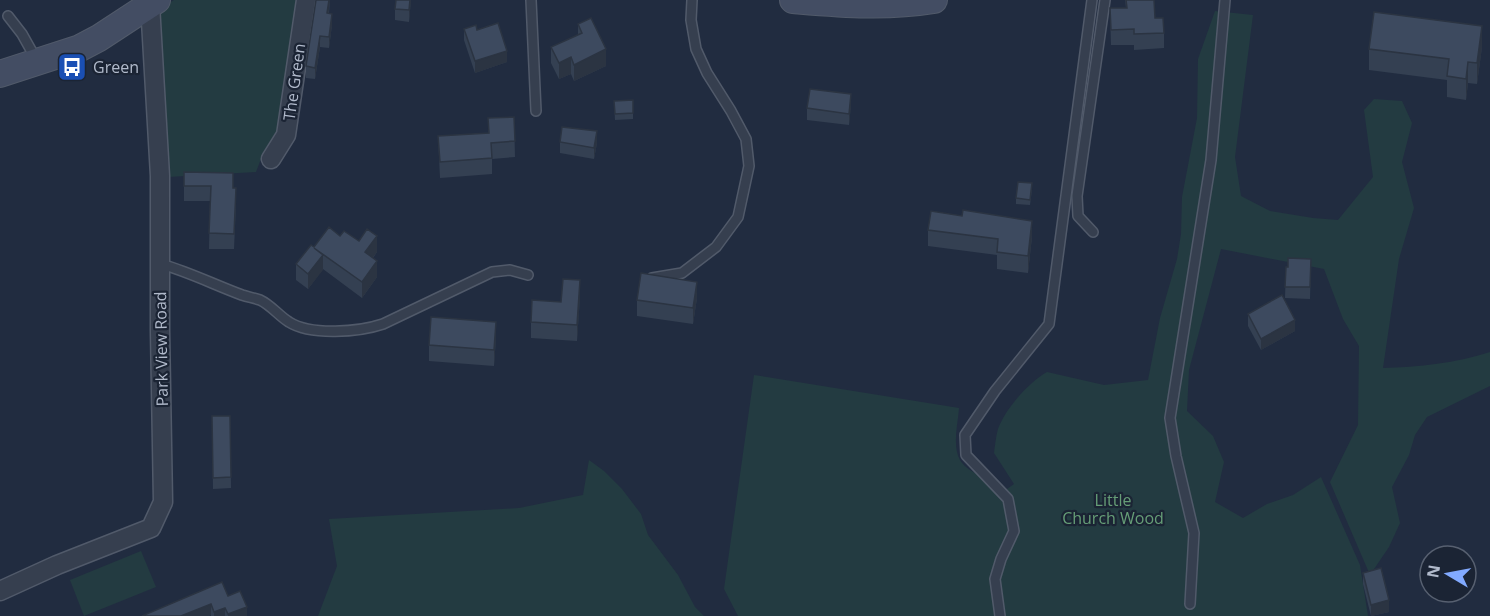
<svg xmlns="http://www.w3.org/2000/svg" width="1490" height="616" font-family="'Open Sans',sans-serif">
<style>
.green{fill:#233b41}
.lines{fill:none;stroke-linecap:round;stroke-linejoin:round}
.lane-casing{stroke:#515a6a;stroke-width:12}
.street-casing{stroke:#515a6a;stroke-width:21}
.secondary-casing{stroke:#515a6a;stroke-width:28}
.lane{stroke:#363f4f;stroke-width:9}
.street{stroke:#363f4f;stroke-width:18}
.secondary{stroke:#434d63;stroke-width:26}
.wall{fill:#344052}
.shaded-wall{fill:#2b3442}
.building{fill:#3d4a5f;stroke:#2b3442;stroke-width:1.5}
.labels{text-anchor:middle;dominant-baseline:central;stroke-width:4.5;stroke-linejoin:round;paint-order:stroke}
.poi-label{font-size:16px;fill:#b1bacb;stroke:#1b2434;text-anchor:start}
.street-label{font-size:16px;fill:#b1bacb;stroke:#1b2434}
.park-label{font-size:16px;fill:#669e77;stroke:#1b2434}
</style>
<rect width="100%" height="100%" fill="#212c40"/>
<g class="green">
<polygon points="174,0 298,0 279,128 264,151 256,172 168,177 159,9"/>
<path d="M1215 11 1253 15 1235 157 1241 196 1270 211 1313 218 1338 220 1373 177 1364 110 1374 99 1402 101 1412 123 1402 162 1414 208 1399 259 1383 368C1418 367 1457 363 1490 352V386L1427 417 1415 435 1409 455 1392 487 1400 523 1389 547 1370 575 1330 482 1358 425 1359 346 1343 319 1324 269 1221 249 1189 370 1187 411 1213 436 1224 462 1215 502 1243 518 1267 504 1293 495 1321 477 1360 565 1368 616H738L724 589 754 375 959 408C958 423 952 446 960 460 964 468 976 473 983 478 990 483 996 487 1000 494L1014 484 994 453C995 445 996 436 998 429 1005 409 1029 382 1047 372L1104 385 1148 380 1160 318 1177 259 1181 234 1182 197 1197 118 1198 59Z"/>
<polygon points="589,460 604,471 622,489 641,514 648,535 678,575 695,607 704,616 318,616 337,566 329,519 519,508 583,495"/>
<polygon points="141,551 156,587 84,616 70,580"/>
</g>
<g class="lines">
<g class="lane-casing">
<g id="lane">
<polyline points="531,0 536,111"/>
<polyline points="8,16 22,34 36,59"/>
<polyline points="1093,232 1078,216 1077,196 1105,0"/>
<path d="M161 264C189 272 215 285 242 295 248 297 254 298 260 300 271 305 279 316 289 322 311 336 359 332 383 324L492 272 510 270 528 275"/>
<polyline points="652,278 682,273 716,247 738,217 749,166 746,139 731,111 707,73 696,49 691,20 692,0"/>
<polyline points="1190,604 1194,533 1176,456 1170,418 1211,160 1225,0"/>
<polyline points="1000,616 995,579 1001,559 1014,531 1008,499 966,455 965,435 995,391 1049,324 1092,0"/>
</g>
</g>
<g class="street-casing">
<g id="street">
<polyline points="271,159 286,135 306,0"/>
<polyline points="0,591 57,565 151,528 163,502 160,331 160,176 150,4"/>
</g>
</g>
<g class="secondary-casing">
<g id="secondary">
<path d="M793 0C842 4 885 8 934 0"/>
<polyline points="0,74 80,48 99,38 157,0"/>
</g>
</g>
<use href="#lane" class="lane"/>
<use href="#street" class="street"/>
<use href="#secondary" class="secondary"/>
</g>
<g class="wall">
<polygon points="316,0 330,0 329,13 332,25 329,48 320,47 315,79 306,78 306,66"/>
<polygon points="411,0 409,22 395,20 395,9"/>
<polygon points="1125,0 1154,0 1155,18 1164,33 1164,48 1134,50 1134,45 1111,45 1110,8 1126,8"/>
<polygon points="578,24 606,66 574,81 571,74 559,79 551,63 551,47 578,35"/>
<polygon points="464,29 477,30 507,62 475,73 464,40"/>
<polygon points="1482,47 1477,84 1468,83 1466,100 1447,97 1447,80 1369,70 1369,49"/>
<polygon points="633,100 633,119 615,120 614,101"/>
<polygon points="851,105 849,125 807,120 807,108"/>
<polygon points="514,117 515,157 492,159 492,174 440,178 438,136 488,133 488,118"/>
<polygon points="560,142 597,143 594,159 560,153"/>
<polygon points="184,172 233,188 236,203 234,249 209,249 210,201 184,201"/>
<polygon points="1032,189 1030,205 1016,204 1016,198"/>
<polygon points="928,230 1032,237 1028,273 997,269 997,255 928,246"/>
<polygon points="340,236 359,241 377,252 373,258 377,277 362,298 323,269 308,289 296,280 296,264 314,247"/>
<polygon points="1311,259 1310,299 1285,298 1286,267"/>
<polygon points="580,297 577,341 531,338 531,322 561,302"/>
<polygon points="697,298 693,324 637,316 637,300"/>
<polygon points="1248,314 1295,331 1261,350 1248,326"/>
<polygon points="496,338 494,366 429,361 429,345"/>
<polygon points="212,416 230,416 231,488 213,489"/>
<polygon points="1363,573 1389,612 1371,616 1363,584"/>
<polygon points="228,596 247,616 211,616 211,615 207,616 142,616"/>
</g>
<g class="shaded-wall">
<polygon points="329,0 330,0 327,24 327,13"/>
<polygon points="410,0 411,0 409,22 409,10"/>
<polygon points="332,14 332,25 329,48 329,37"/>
<polygon points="1482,26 1482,47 1477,84 1477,63"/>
<polygon points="320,36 320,47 315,79 315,68"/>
<polygon points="606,49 606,66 574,81 574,65"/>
<polygon points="507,51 507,62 475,73 475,61"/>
<polygon points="571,57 571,74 559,79 559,63"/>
<polygon points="1468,62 1468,83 1466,100 1466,79"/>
<polygon points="851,94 851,105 849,125 849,114"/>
<polygon points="597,131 597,143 594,159 594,148"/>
<polygon points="1032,221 1032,237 1028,273 1028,256"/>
<polygon points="377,236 377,252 365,268 365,252"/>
<polygon points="323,255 323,270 308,289 308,274"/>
<polygon points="377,261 377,277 362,298 362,282"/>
<polygon points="580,280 580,297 577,341 577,325"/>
<polygon points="697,282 697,298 693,324 693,308"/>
<polygon points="1295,320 1295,331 1261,350 1261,339"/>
<polygon points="496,322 496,338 494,366 494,350"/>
<polygon points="1389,600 1389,612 1371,616 1371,605"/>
<polygon points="211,604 211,615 207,616 181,616"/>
<polygon points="247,607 247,616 228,616 228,614"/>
<polygon points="225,608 225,616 214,616 214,612"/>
</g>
<g class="building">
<polygon points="316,0 329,0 327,13 332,14 329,37 320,36 315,68 306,66"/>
<polygon points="396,0 410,0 409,10 395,9"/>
<polygon points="1126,0 1154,0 1155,18 1163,18 1164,33 1134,34 1134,29 1111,30 1110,8 1127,8"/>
<polygon points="1374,12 1482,26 1477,63 1468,62 1466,79 1447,76 1449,59 1369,49"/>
<polygon points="591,18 606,49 574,65 571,57 559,63 551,47 582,33 578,24"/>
<polygon points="498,23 507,51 475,61 464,29 476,25 477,30"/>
<polygon points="810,89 851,94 849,114 807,108"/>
<polygon points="633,100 633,113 615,114 614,101"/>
<polygon points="514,117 515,141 491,143 492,158 440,162 438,136 489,133 488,118"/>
<polygon points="562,127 597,131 594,148 560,142"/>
<polygon points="184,172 233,173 233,188 236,188 234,234 209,233 211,186 184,186"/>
<polygon points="1018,182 1032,183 1030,200 1016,198"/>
<polygon points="963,210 1032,221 1028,256 997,252 998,239 928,230 931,211 962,216"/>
<polygon points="329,227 340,236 344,231 359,241 367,229 377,236 365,252 377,261 362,282 314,248 323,255 308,274 296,264 311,245 314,247"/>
<polygon points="1288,258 1311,259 1310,287 1285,287 1286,267 1288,267"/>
<polygon points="641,273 697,282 693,308 637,300"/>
<polygon points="563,279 580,280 577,325 531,322 532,300 561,302"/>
<polygon points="1282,295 1295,320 1261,339 1248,314"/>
<polygon points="431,317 496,322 494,350 429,345"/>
<polygon points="212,416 230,416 231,477 213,478"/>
<polygon points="1381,568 1389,600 1371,605 1363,573"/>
<polygon points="222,582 228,596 240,591 247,607 228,614 225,608 214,612 211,604 181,616 142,616"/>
</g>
<defs>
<g id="bus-square" transform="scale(1.5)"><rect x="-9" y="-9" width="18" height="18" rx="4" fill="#1a4fb4" stroke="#1b2434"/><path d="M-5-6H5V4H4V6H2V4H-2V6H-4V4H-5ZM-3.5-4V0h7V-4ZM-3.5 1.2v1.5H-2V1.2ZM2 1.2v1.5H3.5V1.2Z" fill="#fff"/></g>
</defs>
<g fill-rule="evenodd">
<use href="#bus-square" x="72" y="67"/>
</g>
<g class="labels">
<g class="poi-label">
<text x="93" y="67">Green</text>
</g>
<g class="street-label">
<text transform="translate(294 82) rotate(-82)">The Green</text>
<text transform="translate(161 349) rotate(-91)">Park View Road</text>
</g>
<g class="park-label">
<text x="1113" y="500">Little<tspan x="1113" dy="18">Church Wood</tspan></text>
</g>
</g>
<g transform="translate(1448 574) rotate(280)"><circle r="28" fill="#1b2434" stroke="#576070" stroke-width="1.5"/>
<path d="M0-4.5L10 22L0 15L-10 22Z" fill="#82aaff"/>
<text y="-9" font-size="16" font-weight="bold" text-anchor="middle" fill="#b1bacb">N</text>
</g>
</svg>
